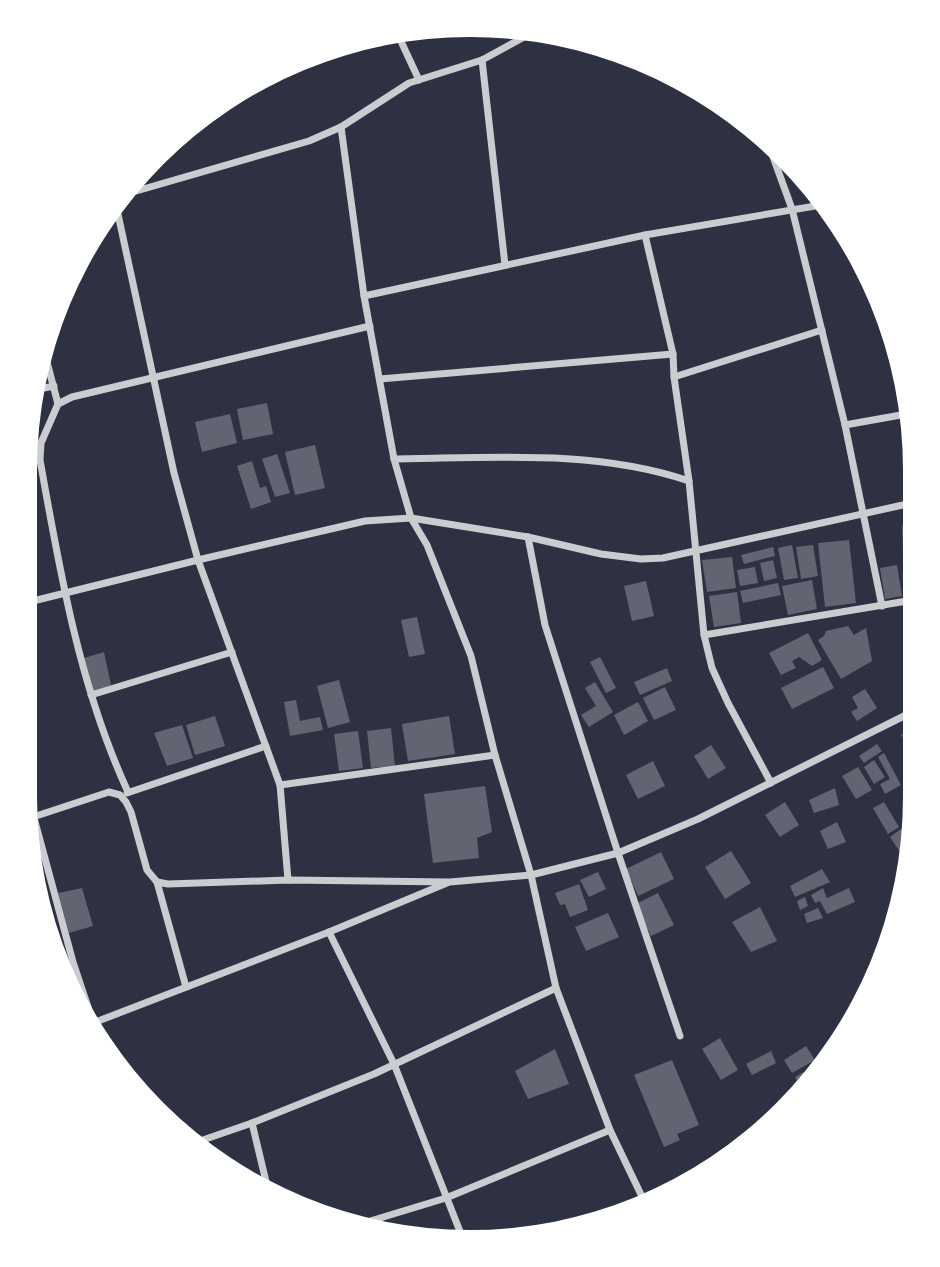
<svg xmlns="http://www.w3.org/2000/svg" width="940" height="1267" font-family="Raleway,sans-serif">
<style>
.building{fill:#626471}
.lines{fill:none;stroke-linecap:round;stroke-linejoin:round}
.minor{stroke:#caccd0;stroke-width:7}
</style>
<rect width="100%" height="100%" fill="#2d3142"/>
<g class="building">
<polygon points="267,403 273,434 243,440 237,409"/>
<polygon points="230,414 237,443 202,452 195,422"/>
<polygon points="315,445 325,488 295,495 285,452"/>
<polygon points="277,454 290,493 275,497 262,459"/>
<polygon points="252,461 260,488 266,486 271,502 251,509 237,466"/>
<polygon points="912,524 913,553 903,554 902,525"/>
<polygon points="849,540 856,603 825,607 818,543"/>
<polygon points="792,545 798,578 784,580 778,548"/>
<polygon points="813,545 818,576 801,579 796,547"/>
<polygon points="773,547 775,556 744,564 741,555"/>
<polygon points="732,557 736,588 707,592 702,560"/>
<polygon points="773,560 777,578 764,581 760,563"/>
<polygon points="913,562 913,588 910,589 905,563"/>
<polygon points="897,565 902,596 885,599 880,568"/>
<polygon points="755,567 758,583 740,586 737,570"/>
<polygon points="812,580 817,609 788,615 782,586"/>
<polygon points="646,581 654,616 632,621 624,586"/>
<polygon points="778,583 781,595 743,603 740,591"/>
<polygon points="737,592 741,623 714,627 709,596"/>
<polygon points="417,617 425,654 409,657 401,620"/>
<polygon points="848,626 854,635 866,628 872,661 841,679 818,640 824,636 826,631"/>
<polygon points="808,633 822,660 812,666 799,657 792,661 796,668 781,675 769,653"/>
<polygon points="104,652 111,685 93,692 84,658"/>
<polygon points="600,657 616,688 606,693 590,662"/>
<polygon points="823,667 834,688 792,709 781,688"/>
<polygon points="667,668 672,681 640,695 634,682"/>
<polygon points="339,680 350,722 328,728 317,686"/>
<polygon points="595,682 613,712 589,727 581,715 596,706 585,688"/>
<polygon points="665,687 676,710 654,720 643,698"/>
<polygon points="865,689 877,708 857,721 851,712 858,708 852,697"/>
<polygon points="296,700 300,721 320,717 323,730 290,736 284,702"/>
<polygon points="638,702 648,721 624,735 614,715"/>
<polygon points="215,716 225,746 195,755 186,725"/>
<polygon points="449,716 455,754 408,761 402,724"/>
<polygon points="182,725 193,758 167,766 154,733"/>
<polygon points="391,728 395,766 371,768 367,731"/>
<polygon points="909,730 914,737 914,755 901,735"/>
<polygon points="358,731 363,768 339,771 334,734"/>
<polygon points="877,744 882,751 864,763 859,756"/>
<polygon points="711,745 726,768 708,779 694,756"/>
<polygon points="884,753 901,785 885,794 880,784 890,779 878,757"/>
<polygon points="874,760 885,777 874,784 864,767"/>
<polygon points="653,761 665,786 638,799 626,775"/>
<polygon points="858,767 872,790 856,799 842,776"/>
<polygon points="485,786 492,832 477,838 479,858 433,863 424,794"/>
<polygon points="835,788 839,805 814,813 809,800"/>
<polygon points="785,802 799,825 780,837 765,815"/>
<polygon points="884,802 899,827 888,834 873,808"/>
<polygon points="837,822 846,842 828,849 820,831"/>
<polygon points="901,829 912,844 909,859 906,861 890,837"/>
<polygon points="731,851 751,883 725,899 705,867"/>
<polygon points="661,852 674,879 638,896 626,869"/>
<polygon points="822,869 830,882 795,897 790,886"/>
<polygon points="598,872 606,889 589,897 580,880"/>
<polygon points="579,884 588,910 570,917 565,904 560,905 555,893"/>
<polygon points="82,888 93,926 69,933 58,893"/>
<polygon points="823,888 827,898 849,888 855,902 827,914 820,901 815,903 811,895"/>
<polygon points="658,893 674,925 651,936 636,904"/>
<polygon points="805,897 808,906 800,910 797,901"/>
<polygon points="760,907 777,941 751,952 732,922"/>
<polygon points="818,908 823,918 807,923 804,914"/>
<polygon points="608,913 619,937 586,951 575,927"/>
<polygon points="720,1038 738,1070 721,1080 702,1049"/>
<polygon points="806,1046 815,1060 792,1073 784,1060"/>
<polygon points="555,1049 569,1084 528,1099 515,1071"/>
<polygon points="771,1051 776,1063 752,1075 746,1064"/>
<polygon points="672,1060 699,1125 677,1134 680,1140 664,1147 634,1075"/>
<polygon points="816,1065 804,1079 799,1084 795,1077"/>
</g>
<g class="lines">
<g class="minor">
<polyline points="399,37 419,80"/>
<polyline points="482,60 505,265"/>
<polyline points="341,127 364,296 394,459 411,518 427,545 471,656 495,755 531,875 556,988 610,1130 646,1205"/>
<polyline points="772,154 792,209 845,425 882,606"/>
<polyline points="126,194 309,141 341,127 409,83 482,60 535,31"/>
<polyline points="116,205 174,473 198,560 280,785 288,880"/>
<polyline points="645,235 673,354 674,377 689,481 704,635 712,668 728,703 771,783"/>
<polyline points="364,296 645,235 827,204"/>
<path d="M43 347 58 404 41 443 40 460C60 573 80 688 128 792"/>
<polyline points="674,377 822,330"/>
<polyline points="380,379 673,354"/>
<polyline points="34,390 54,386"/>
<polyline points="58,404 72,397 370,326"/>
<polyline points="845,425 912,413"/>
<path d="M394 459C491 458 595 449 689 481"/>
<polyline points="528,537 545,625 618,853 680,1036"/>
<polyline points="25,603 198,560 365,521 411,518 528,537 601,554 641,559 663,558 912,503"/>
<polyline points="704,635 913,600"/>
<polyline points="91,695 232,652"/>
<polyline points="280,785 495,755"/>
<polyline points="127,793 266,746"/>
<polyline points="34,818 73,962 98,1037"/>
<polyline points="27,819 109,792 120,795 126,802 131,812 147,870 157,882 186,987"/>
<polyline points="157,882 168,884 288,880 450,882 531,875 618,853 698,819 914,711"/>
<polyline points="329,932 394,1064 463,1239"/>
<polyline points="93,1023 329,932 447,883"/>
<polyline points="252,1123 269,1194"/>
<polyline points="197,1142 252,1123 374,1074 556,988"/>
<polyline points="357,1225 446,1198 610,1130"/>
</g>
</g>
<path d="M0 0H940V1267H0ZM470 37H470A433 433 0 0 1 903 470V797A433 433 0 0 1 470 1230H470A433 433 0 0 1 37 797V470A433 433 0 0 1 470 37Z" fill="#fff" fill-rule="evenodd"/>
</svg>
